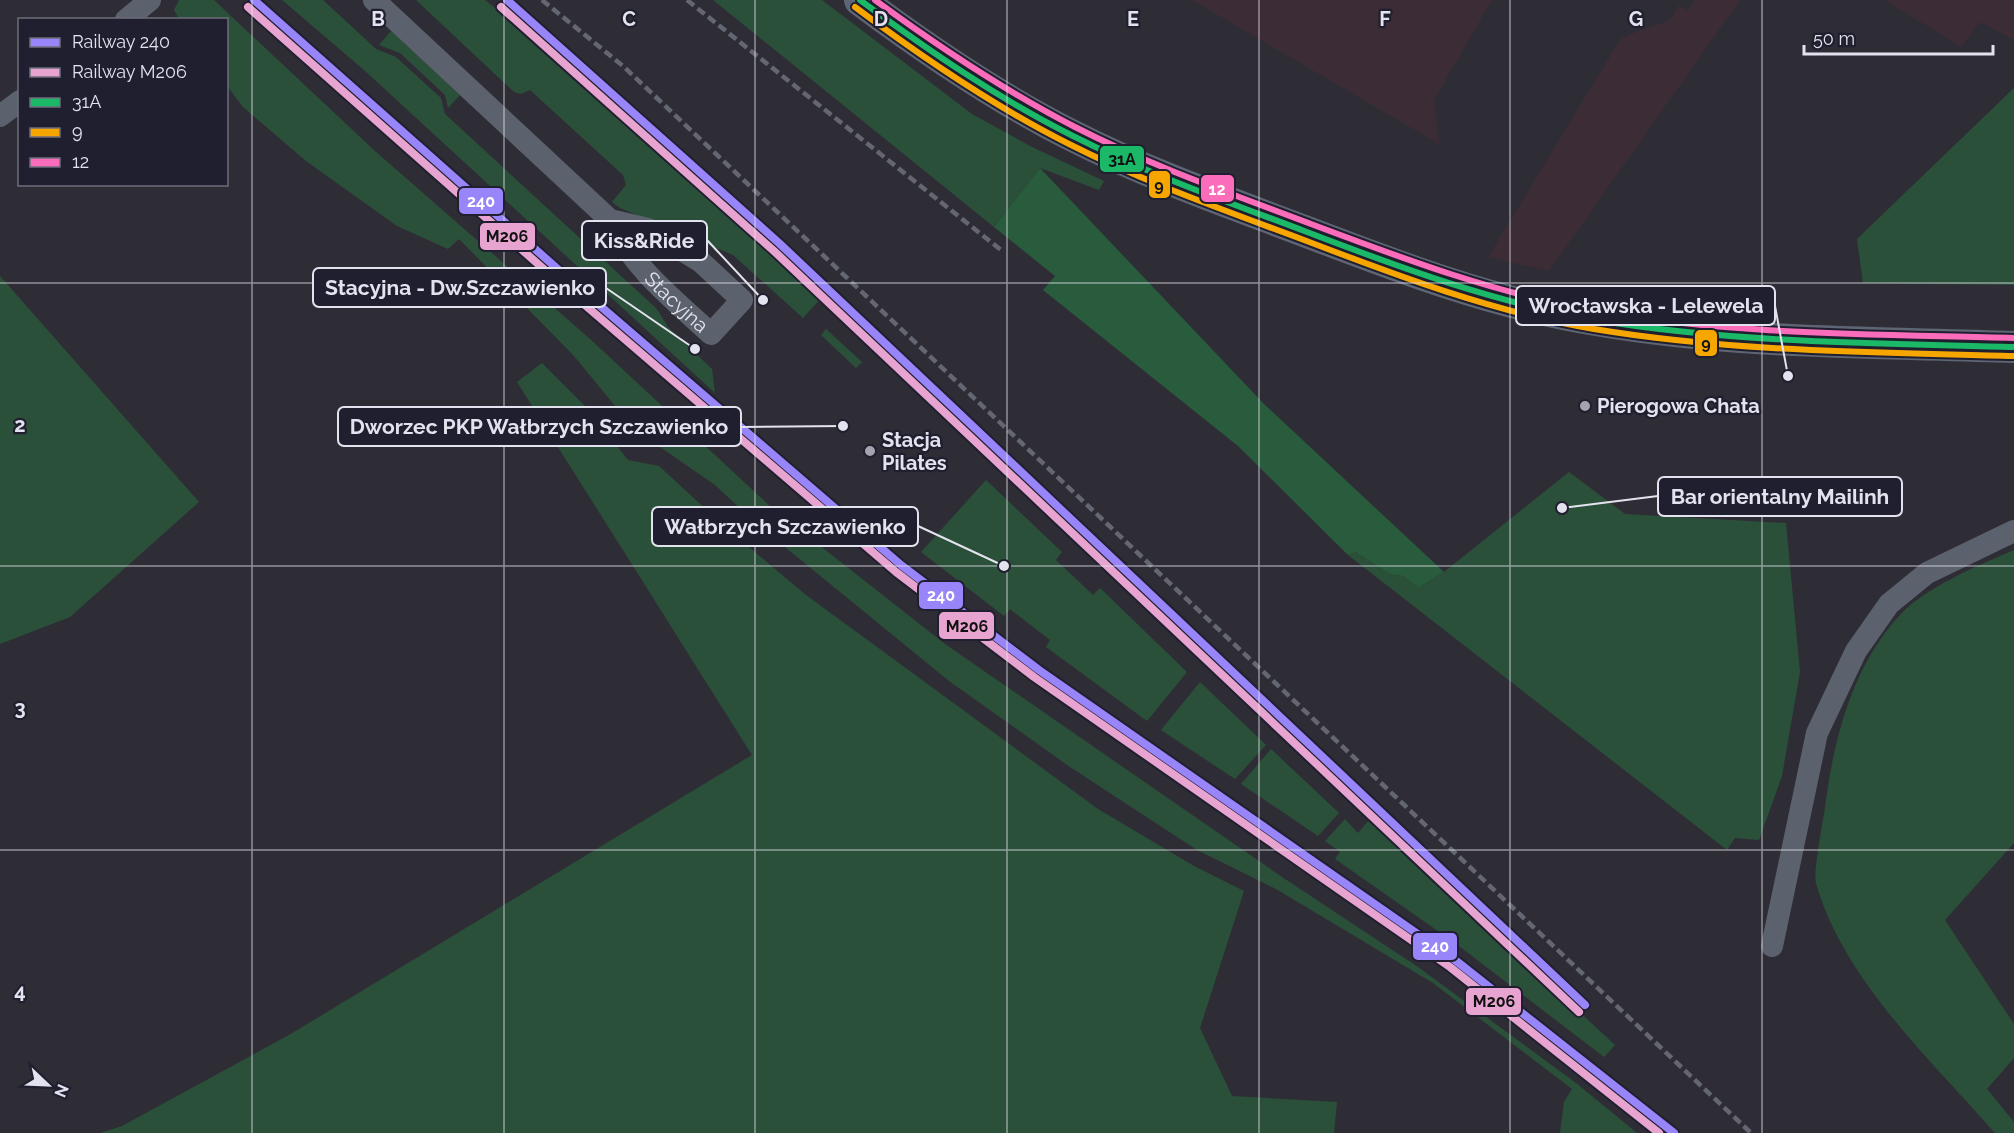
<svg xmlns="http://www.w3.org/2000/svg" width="2014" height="1133" font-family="Raleway,sans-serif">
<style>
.industrial{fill:#3c2c36}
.green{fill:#2b5039}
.forest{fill:#295c3d}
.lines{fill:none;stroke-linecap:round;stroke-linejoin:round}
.street{stroke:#5b626e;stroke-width:22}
.secondary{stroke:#5e6574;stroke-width:32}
.rail{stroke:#646771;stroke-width:4.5;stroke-dasharray:9 4.5;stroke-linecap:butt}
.bus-1-casing{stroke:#201f2f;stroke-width:10}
.bus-2-casing{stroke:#201f2f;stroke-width:10}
.bus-3-casing{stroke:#201f2f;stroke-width:10}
.bus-1{stroke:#1ab867;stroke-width:6}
.bus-2{stroke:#f7a600;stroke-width:6}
.bus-3{stroke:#fb6dba;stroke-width:6}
.rail-1-casing{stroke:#201f2f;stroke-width:12}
.rail-2-casing{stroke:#201f2f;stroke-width:12}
.rail-1{stroke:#9885fa;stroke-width:8}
.rail-2{stroke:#e7a4d0;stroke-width:8}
.grid{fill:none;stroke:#e3e3ef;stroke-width:1.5;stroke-opacity:0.55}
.poi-dot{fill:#a4a3ae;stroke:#201f2f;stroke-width:2}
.labels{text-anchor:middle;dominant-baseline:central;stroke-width:4.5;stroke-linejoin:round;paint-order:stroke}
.street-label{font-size:20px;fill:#e3e3ef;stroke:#201f2f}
.poi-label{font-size:20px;font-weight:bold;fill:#e3e3ef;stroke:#201f2f;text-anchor:start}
.grid-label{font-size:20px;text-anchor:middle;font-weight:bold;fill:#e3e3ef;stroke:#201f2f;stroke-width:4.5;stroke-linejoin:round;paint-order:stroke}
.leader{fill:none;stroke:#e3e3ef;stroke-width:2}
.callout-dot{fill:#e3e3ef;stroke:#201f2f;stroke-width:2}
.callout{fill:#201f2f;stroke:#e3e3ef;stroke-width:2}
.callout-label{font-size:21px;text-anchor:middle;font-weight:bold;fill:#e3e3ef}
.line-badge{stroke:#201f2f;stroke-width:2}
.badge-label{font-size:16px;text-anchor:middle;font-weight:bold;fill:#fff}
.pale-badge-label{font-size:16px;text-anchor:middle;font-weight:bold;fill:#111}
</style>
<rect width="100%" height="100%" fill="#2e2d36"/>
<g class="industrial">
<polygon points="1192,0 1492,0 1434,100 1439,144"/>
<polygon points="1695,0 1740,0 1549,271 1488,257 1621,38 1670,20 1679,5 1688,11"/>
<polygon points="1885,0 2014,0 2014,40 1980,22 1961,47"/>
</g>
<g class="green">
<polygon points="179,0 214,0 375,151 589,338 772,508 945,644 1282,877 1418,967 1576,1083 1637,1133 1560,1133 1564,1102 1572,1089 1433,983 1276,889 1197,850 1070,767 949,681 758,525 715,485 634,429 574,356 459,239 448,249 397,226 306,161 243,107 227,86 226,20 179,19 174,10"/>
<polygon points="282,0 323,0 376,49 396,57 441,98 445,114 657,309 668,327 712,369 715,393 364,70"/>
<polygon points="416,0 485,0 552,53 824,295 803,318 733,255 620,208 612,202 626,185 623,175 530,90 521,94 514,92"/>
<polygon points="713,0 822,0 972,114 1032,147 1104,181 1099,190 1040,168 994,227"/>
<polygon points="391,31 460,95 448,108 445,95 400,53 379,45"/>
<polygon points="2014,88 2014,285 1863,283 1857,239"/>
<polygon points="0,276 199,502 70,617 0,644"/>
<polygon points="826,329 862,362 856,368 821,335"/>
<polygon points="542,363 587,408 628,460 659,466 724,526 806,595 1098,809 1194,866 1244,891 1200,1028 1232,1096 1337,1102 1334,1133 100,1133 122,1126 289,1035 752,755 517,382"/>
<polygon points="1569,472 1625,514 1786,523 1800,672 1782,776 1759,840 1735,838 1727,850 1348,555 1356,552 1389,574 1403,576 1418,588 1444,572"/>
<polygon points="986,480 1062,552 1056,560 1093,595 1100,588 1187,672 1147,721 1046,647 1050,640 1010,609 1004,616 921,552"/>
<path d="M2014 550V843L1945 920 2014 1024V1058L1987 1089 2014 1122V1133H1995C1931 1060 1843 979 1816 883 1813 871 1823 823 1825 807 1834 738 1852 667 1900 615 1924 588 1981 564 2014 550Z"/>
<polygon points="1200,682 1266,745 1235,779 1161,730"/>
<polygon points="1271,749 1339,813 1318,836 1241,784"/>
<polygon points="1371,818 1615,1045 1604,1057 1455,943 1335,859 1340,852 1325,841 1345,819 1358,833"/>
</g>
<polygon class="forest" points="1040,168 1264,404 1444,572 1418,588 1403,576 1389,574 1356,552 1348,555 1238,446 1043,290 1055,276 994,227"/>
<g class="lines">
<g class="street">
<path id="s1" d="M374 0 610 220C636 271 670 296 711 334L742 300 701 262 648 229 610 220"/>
<polyline points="126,20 150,0"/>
<polyline points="0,116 20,101"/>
<polyline points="1772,946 1817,733 1856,651 1889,604 1927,573 2014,531"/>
</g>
<path class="secondary" d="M860 0C927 50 997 98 1073 136 1148 174 1228 202 1307 232 1401 268 1496 304 1596 320 1734 344 1874 342 2014 347"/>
<g class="rail">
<polyline points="542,0 623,66 1751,1133"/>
<polyline points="687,0 1001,250"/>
</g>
<g class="bus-1-casing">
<path id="bus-1" d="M860 0C928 50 997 98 1073 136 1148 174 1228 202 1307 232 1401 268 1496 303 1596 320 1734 343 1874 343 2014 347"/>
</g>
<g class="bus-2-casing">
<path id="bus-2" d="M855 7C923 58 993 106 1069 144 1144 182 1224 210 1304 240 1398 276 1493 312 1594 329 1732 352 1874 352 2014 356"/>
</g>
<g class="bus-3-casing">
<path id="bus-3" d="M875 0C939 47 1005 91 1075 127 1151 166 1232 194 1311 224 1404 259 1497 294 1596 311 1734 335 1874 334 2014 338"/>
</g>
<use href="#bus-1" class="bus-1"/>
<use href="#bus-2" class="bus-2"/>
<use href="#bus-3" class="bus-3"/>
<g class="rail-1-casing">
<g id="rail-1">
<polyline points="254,0 570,280 901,565 1039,670 1455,960 1674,1133"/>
<polyline points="507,0 780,244 1585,1005"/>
</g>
</g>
<g class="rail-2-casing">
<g id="rail-2">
<polyline points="248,7 564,287 896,572 1034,677 1450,967 1659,1133"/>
<polyline points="501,7 774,251 1579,1012"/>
</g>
</g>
<use href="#rail-1" class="rail-1"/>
<use href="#rail-2" class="rail-2"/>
</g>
<path class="grid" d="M252 0V1133M504 0V1133M755 0V1133M1007 0V1133M1259 0V1133M1510 0V1133M1762 0V1133M0 283H2014M0 566H2014M0 850H2014"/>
<g class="poi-dot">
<circle cx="1585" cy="406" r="6"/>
<circle cx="870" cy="451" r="6"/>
</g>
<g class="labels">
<g class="street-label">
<text stroke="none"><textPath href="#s1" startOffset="429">Stacyjna</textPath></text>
</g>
<g class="poi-label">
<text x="1597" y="406">Pierogowa Chata</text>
<text x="882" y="440">Stacja<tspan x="882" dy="23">Pilates</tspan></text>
</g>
</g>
<g class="grid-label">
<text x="378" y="26">B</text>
<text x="629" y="26">C</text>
<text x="881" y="26">D</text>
<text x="1133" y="26">E</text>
<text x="1385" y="26">F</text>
<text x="1636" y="26">G</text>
<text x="20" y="432">2</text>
<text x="20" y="715">3</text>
<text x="20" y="998">4</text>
</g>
<path class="leader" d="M763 300L707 240M695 349L606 288M1788 376L1775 306M843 426L741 427M1562 508L1658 496M1004 566L918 526"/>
<g class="callout-dot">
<circle cx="763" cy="300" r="6"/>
<circle cx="695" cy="349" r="6"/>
<circle cx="1788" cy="376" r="6"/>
<circle cx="843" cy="426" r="6"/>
<circle cx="1562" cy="508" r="6"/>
<circle cx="1004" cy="566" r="6"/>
</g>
<g class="callout">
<rect x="582" y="221" width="125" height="39" rx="6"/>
<rect x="313" y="268" width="293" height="39" rx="6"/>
<rect x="1516" y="286" width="259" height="39" rx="6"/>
<rect x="338" y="407" width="403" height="39" rx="6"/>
<rect x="1658" y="477" width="244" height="39" rx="6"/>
<rect x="652" y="507" width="266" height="39" rx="6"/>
</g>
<g class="callout-label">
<text x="644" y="248">Kiss&amp;Ride</text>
<text x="460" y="295">Stacyjna - Dw.Szczawienko</text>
<text x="1646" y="313">Wrocławska - Lelewela</text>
<text x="539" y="434">Dworzec PKP Wałbrzych Szczawienko</text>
<text x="1780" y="504">Bar orientalny Mailinh</text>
<text x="785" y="534">Wałbrzych Szczawienko</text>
</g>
<g class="line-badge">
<rect x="1099" y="145" width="46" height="28" rx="6" fill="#1ab867"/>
<rect x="1148" y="170" width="23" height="29" rx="6" fill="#f7a600"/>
<rect x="1200" y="174" width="35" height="29" rx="6" fill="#fb6dba"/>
<rect x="458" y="187" width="46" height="28" rx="6" fill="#9885fa"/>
<rect x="479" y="222" width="57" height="29" rx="6" fill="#e7a4d0"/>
<rect x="1694" y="329" width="24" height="28" rx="6" fill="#f7a600"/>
<rect x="918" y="581" width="46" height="29" rx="6" fill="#9885fa"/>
<rect x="938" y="611" width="57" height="29" rx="6" fill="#e7a4d0"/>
<rect x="1412" y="932" width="46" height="29" rx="6" fill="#9885fa"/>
<rect x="1465" y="987" width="57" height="29" rx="6" fill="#e7a4d0"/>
</g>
<g class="badge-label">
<text x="1217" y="195">12</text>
<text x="481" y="207">240</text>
<text x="941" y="601">240</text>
<text x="1435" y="952">240</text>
</g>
<g class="pale-badge-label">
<text x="1122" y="165">31A</text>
<text x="1159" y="191">9</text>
<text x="507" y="242">M206</text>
<text x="1706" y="349">9</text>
<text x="967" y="632">M206</text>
<text x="1494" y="1007">M206</text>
</g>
<rect x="18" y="18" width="210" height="168" fill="#201f2f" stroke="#6e6d7c" stroke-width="1.5"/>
<rect x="30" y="38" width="30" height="9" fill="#9885fa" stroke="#6e6d7c" stroke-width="1.5"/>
<text x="72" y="48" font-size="18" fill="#e3e3ef">Railway 240</text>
<rect x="30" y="68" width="30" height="9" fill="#e7a4d0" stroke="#6e6d7c" stroke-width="1.5"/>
<text x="72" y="78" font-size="18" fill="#e3e3ef">Railway M206</text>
<rect x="30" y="98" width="30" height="9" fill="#1ab867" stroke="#6e6d7c" stroke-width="1.5"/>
<text x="72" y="108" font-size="18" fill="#e3e3ef">31A</text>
<rect x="30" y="128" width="30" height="9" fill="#f7a600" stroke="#6e6d7c" stroke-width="1.5"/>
<text x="72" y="138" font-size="18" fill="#e3e3ef">9</text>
<rect x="30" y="158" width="30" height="9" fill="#fb6dba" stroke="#6e6d7c" stroke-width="1.5"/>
<text x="72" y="168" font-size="18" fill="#e3e3ef">12</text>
<g transform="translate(48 1085) rotate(113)" stroke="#201f2f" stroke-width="4.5" paint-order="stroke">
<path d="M0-4.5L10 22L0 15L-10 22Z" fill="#e3e3ef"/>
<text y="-9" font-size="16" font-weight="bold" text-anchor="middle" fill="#e3e3ef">N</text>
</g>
<path d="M1804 45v9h189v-9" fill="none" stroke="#e3e3ef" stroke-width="3"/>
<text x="1813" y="45" font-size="18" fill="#e3e3ef" stroke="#201f2f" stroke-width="4.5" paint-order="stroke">50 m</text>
</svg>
